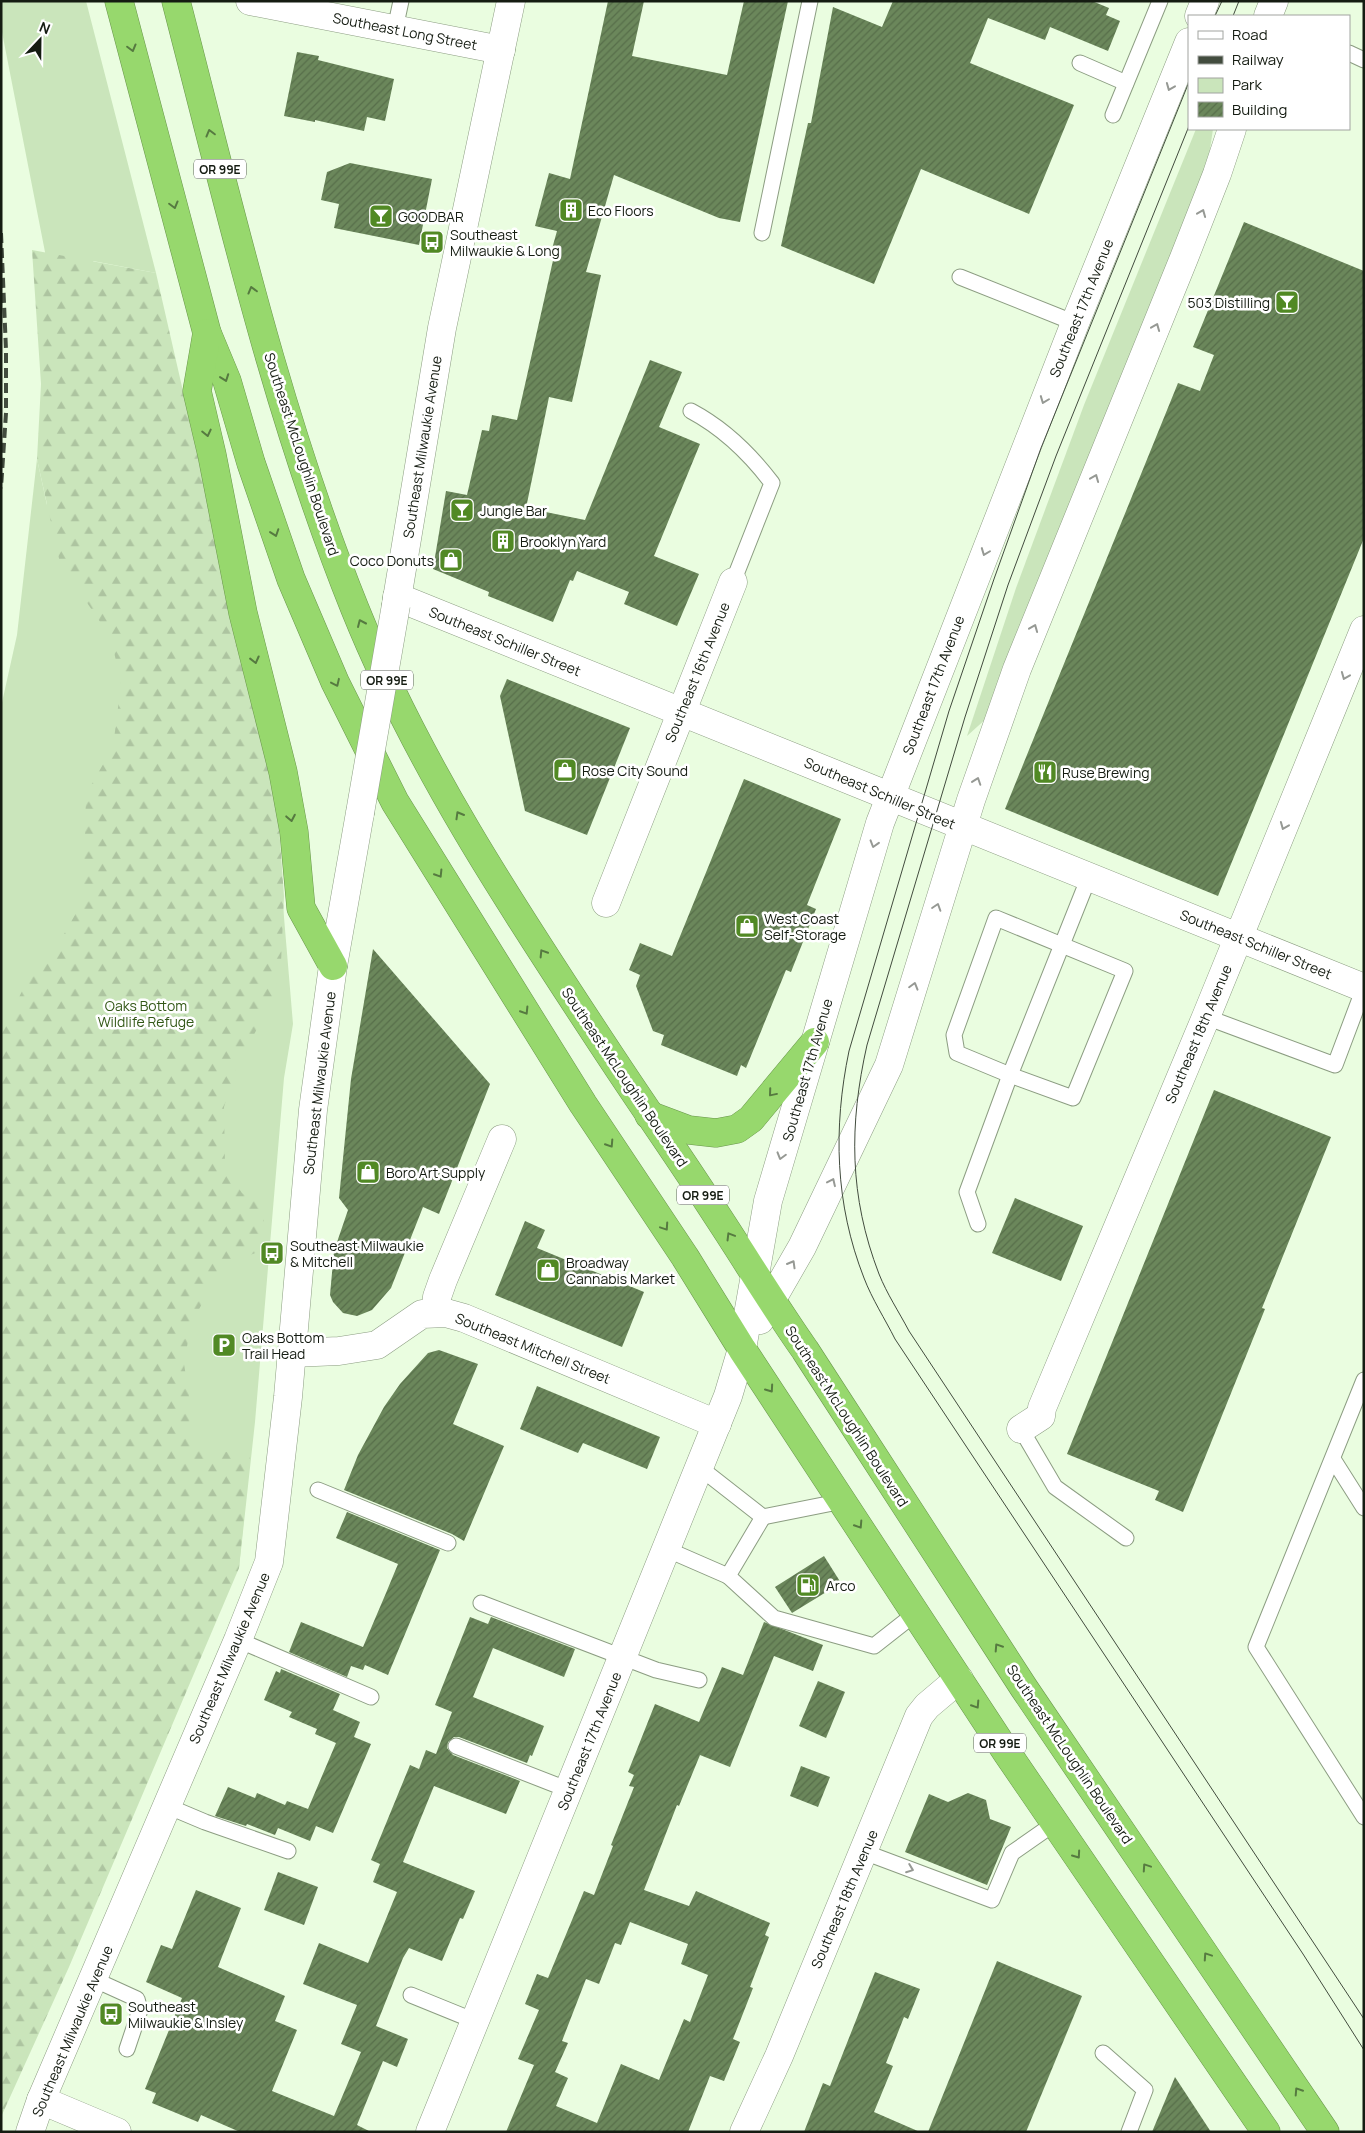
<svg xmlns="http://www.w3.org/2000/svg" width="1365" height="2133" font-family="Manrope,sans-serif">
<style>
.green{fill:#cae5bb}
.forest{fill:url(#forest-firs)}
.building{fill:url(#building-hatch);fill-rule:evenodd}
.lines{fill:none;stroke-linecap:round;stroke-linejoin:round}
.lane-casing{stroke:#8c9d82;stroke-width:17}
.street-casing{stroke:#8c9d82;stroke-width:29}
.secondary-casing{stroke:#8c9d82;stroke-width:29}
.highway-casing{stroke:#6a964d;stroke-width:29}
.lane{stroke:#fff;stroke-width:15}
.street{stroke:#fff;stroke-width:28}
.secondary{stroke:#fff;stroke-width:28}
.highway{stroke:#97d86d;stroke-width:28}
.tram{stroke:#424c3e;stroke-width:1}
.rail{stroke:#424c3e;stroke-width:4;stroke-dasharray:10 5;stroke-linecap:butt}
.secondary-bridge-casing{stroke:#8c9d82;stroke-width:29;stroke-linecap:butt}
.secondary-bridge{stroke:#fff;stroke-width:28}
.oneway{stroke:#567a40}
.oneway2{stroke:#969994}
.labels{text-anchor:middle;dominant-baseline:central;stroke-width:5;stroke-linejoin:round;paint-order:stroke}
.shield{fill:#fff;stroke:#5b6059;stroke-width:1}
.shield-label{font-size:12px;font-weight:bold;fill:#151c12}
.street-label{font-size:14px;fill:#151c12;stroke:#fff}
.poi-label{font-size:14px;fill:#151c12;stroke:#fff;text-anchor:start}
.park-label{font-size:14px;fill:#335817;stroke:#fff}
</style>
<defs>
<pattern id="forest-firs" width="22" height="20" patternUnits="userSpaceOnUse" patternTransform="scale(1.25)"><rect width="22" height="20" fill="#cae5bb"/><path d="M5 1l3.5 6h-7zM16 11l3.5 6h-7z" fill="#adc4a0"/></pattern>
<pattern id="building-hatch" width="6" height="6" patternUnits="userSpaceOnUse" patternTransform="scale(1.25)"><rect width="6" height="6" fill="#6b875b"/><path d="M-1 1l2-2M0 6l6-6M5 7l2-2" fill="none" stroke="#576e4a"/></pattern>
</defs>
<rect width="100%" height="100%" fill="#eafde0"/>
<g class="green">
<polygon points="1,1 86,1 156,273 93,261 278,846 293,1024 284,1078 255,1422 239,1568 1,2004 1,707 17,635 37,459 47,505 52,356 45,252 1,27"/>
<polygon points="1196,129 1213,129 1209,156 1182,242 988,717 967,736 1016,588 1084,405"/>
</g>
<polygon class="forest" points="32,250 156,273 265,750 279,827 284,896 281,963 273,999 236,1068 224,1107 225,1168 242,1193 264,1207 263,1250 237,1260 216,1278 191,1324 184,1364 190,1401 189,1445 250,1456 239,1568 69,1967 1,2117 1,1035 34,966 64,934 83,901 86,794 113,747 121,684 111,638 60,563 37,459 41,384"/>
<g class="building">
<polygon points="608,1 644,1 632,56 727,75 744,1 788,1 740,222 719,218 614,175 586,272 601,275 572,402 549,397 526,508 585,520 650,360 682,372 659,427 700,444 654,556 699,574 677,626 624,604 629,592 577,571 573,581 570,580 553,622 488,596 489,592 433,569 446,491 467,495 482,430 489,431 492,415 517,420 554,256 550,256 557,231 535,226 549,173 570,179"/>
<polygon points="893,1 1092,1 1109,8 1106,15 1120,21 1108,51 1050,27 1045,40 988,18 970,63 1074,105 1029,214 921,169 874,284 781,246 808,123 811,123 833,7 882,27"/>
<polygon points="297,52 319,56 318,60 394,79 385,121 367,117 364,131 315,120 315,122 284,116"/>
<polygon points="350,163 432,179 419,245 334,228 339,204 321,200 327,172"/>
<polygon points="1244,222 1364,271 1364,538 1218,896 1005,809 1178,383 1200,391 1214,355 1193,347"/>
<polygon points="507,679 630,728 587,835 525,811 500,696"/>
<polygon points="744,779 841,819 807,905 816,909 791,972 786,970 746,1068 741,1065 737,1076 661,1045 664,1035 653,1031 636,986 640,975 629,970 640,943 672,956"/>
<polygon points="373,949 490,1084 439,1214 423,1207 391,1288 372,1310 357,1316 343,1313 333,1302 330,1295 334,1251 348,1210 339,1198 351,1079"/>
<polygon points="1214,1090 1331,1137 1262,1308 1265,1309 1183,1512 1155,1500 1159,1491 1067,1454"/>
<polygon points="1015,1198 1083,1226 1061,1281 992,1253"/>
<polygon points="525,1221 545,1230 537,1248 644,1292 622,1347 495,1295"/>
<polygon points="439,1350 478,1364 453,1424 504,1446 464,1541 452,1534 344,1490 358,1455 384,1407 400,1384 428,1353"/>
<polygon points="537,1386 660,1437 647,1469 583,1443 578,1453 520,1429"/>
<polygon points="347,1512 440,1550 388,1675 365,1665 363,1670 351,1666 347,1677 289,1652 301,1622 363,1647 386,1593 398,1564 336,1538"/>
<polygon points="824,1556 841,1583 792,1613 775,1587"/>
<polygon points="470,1617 488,1624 491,1617 575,1649 564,1677 493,1648 473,1697 544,1726 532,1756 530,1755 527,1763 459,1737 454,1737 448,1742 447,1748 453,1755 520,1781 506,1814 434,1786 403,1862 475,1891 463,1919 460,1918 442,1961 409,1948 403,1958 376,2026 408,2039 397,2067 383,2061 357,2125 371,2132 240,2132 201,2115 198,2122 152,2103 156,2093 145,2089 182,1998 146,1982 161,1945 172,1949 196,1890 241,1908 218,1967 285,1996 275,2021 297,2030 272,2091 334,2116 361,2052 341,2044 357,2005 303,1984 319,1943 368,1963 397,1892 373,1882 380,1864 371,1860 410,1765 419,1769 426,1750 436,1754 452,1712 435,1705"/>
<path d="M764 1622 823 1645 813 1671 774 1656 730 1767 700 1755 679 1806 677 1805 644 1890 689 1906 696 1891 770 1923 765 1935 769 1937 750 1987 753 1988 733 2039 740 2042 724 2081 710 2076 688 2132H506L534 2065 518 2059 539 2010 525 2004 537 1974 548 1978 584 1891 594 1895 613 1846 611 1845 634 1787 629 1786 634 1775 628 1772 655 1704 699 1722 722 1667 743 1675ZM630 1922 688 1944 681 1964 708 1975 690 2022 684 2019 659 2080 621 2064 597 2123 556 2106 568 2078 555 2072 568 2043 562 2041 586 1979 599 1984 615 1943 621 1945Z"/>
<polygon points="281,1669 340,1694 333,1710 360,1722 354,1737 371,1744 333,1833 316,1826 310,1841 278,1828 275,1835 247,1824 246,1826 215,1816 228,1787 255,1798 257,1793 285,1805 287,1801 308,1809 336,1743 315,1734 317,1729 289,1717 292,1712 264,1700 276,1671 280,1673"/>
<polygon points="818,1681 845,1692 826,1738 799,1726"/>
<polygon points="801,1766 830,1777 818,1807 790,1796"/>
<polygon points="968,1793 986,1800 990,1819 1011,1827 987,1885 905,1852 929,1794 948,1802"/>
<polygon points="278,1872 318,1887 304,1925 264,1910"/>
<polygon points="997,1961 1082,1996 1026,2132 928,2132"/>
<polygon points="875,1972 920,1989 908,2019 904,2017 886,2063 893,2066 874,2112 920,2132 804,2132 823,2083 830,2086"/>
<polygon points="1175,2077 1211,2132 1152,2132"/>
</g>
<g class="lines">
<g class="lane-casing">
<g id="lane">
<polyline points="395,29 401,1"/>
<polyline points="1349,53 1364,60"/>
<polyline points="1080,63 1126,83"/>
<polyline points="1113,115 1160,1"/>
<polyline points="762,233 810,1"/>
<polyline points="960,277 1075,323"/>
<path d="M691 411C723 428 750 454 772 483L733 582"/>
<polygon points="996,918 1125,971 1073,1098 1010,1075 957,1053 954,1035"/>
<polyline points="1206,1017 1335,1065 1364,988"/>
<polyline points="978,1224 967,1192 1010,1075 1089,877"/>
<polyline points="1364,1380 1256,1647 1364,1817"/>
<polyline points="1021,1429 1055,1487 1126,1538"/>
<polyline points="1333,1459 1364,1508"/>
<polyline points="699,1467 763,1517 843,1501"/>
<polyline points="318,1490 448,1543"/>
<polyline points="666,1549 728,1576 763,1517"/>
<polyline points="728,1576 774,1618 874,1646 916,1613"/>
<polyline points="481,1603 656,1670 699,1680"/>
<polyline points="238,1640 371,1697"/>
<polyline points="456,1746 569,1790"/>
<polyline points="167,1806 205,1822 288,1851"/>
<polyline points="864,1852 992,1900 1012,1853 1055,1823"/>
<polyline points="93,1979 137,1999 140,2010 127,2049"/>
<polyline points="411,1995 475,2021"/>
<polyline points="1103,2053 1145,2090 1129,2132"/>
</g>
</g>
<g class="street-casing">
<g id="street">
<polyline points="250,1 501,50"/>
<polyline points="397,597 1364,988"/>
<polyline points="606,903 733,582"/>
<polyline points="435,1313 437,1297 443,1280 502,1139"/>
<polyline points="292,1353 339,1351 377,1345 422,1314 446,1313 464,1318 717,1424"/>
<polyline points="1021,1429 1041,1416 1042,1408 1206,1017 1364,630"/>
<polyline points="41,2100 117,2132"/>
<polyline points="744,2132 779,2056 919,1716 927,1706 959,1679"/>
</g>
</g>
<g class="secondary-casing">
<g id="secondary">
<polyline points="1199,16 1205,1"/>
<polyline points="1268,16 1274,1"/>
<polyline points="396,605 442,328 511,1"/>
<polyline points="760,1320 802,1247 889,1065 971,800 1017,669 1184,258 1217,174 1232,129"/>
<polyline points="30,2132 41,2100 238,1640 269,1562 288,1397 313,1110 333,966 360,813"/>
<polyline points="430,2132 728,1396 742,1349 768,1201 880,823 1075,323 1189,42"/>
</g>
</g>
<g class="highway-casing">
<g id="highway">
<polyline points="119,1 207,333 227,381 251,463 291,579 335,682 395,802 583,1104 685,1257 742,1349 1007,1753 1266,2132"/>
<path d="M176 1C229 205 276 413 355 609 420 770 518 916 613 1060 648 1113 684 1164 718 1217 747 1261 774 1306 805 1350L1024 1688 1325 2132"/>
<polyline points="207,333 197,391 212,455 243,613 283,772 294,832 301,908 333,966"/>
<polyline points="649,1115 689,1130 716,1133 737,1129 751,1119 815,1042"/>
</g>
</g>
<use href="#lane" class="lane"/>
<use href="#street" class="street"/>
<use href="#secondary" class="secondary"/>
<use href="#highway" class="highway"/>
<g class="tram">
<polyline points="1215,16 1222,1"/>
<polyline points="1233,16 1239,1"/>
<path d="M1189 82 1041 448 994 579 949 711 849 1051C833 1128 835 1204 864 1278 872 1299 885 1319 895 1339L1303 1954 1364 2050"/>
<path d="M1189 126 1056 456 1008 585 965 717 867 1045C849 1125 849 1196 879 1274 887 1294 899 1312 909 1331L1364 2019"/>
</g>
<polyline class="rail" points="1,233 6,350 6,413 1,488"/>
<g class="secondary-bridge-casing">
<polyline id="secondary-bridge" points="360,813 396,605"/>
</g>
<use href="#secondary-bridge" class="secondary-bridge"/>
</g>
<defs><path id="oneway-chevron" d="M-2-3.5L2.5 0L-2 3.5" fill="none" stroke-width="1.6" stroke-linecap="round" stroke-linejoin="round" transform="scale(1.25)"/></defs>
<g class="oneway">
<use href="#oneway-chevron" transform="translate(132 48) rotate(75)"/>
<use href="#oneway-chevron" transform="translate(210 133) rotate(-105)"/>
<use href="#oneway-chevron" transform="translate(174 205) rotate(75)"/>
<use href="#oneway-chevron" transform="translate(252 290) rotate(-105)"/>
<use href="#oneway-chevron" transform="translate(225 378) rotate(70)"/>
<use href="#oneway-chevron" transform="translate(207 433) rotate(77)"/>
<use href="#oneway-chevron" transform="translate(275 533) rotate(71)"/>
<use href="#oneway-chevron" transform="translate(361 623) rotate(-114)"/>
<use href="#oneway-chevron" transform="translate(255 660) rotate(76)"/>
<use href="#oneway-chevron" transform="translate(336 683) rotate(65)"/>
<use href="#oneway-chevron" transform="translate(459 815) rotate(-120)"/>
<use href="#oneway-chevron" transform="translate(291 818) rotate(79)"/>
<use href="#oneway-chevron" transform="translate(439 874) rotate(58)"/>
<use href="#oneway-chevron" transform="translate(543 953) rotate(-122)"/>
<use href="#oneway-chevron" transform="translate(525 1011) rotate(58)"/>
<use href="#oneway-chevron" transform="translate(772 1093) rotate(130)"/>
<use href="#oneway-chevron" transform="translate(610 1144) rotate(57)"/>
<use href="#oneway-chevron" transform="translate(665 1227) rotate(56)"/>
<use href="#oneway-chevron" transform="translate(730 1236) rotate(-121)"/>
<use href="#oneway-chevron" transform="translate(770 1389) rotate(55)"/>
<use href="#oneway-chevron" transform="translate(859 1525) rotate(57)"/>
<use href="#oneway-chevron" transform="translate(998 1647) rotate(-123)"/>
<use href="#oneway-chevron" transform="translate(976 1705) rotate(57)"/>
<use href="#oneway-chevron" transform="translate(1077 1855) rotate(55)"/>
<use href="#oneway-chevron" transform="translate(1146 1867) rotate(-124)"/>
<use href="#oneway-chevron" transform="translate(1207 1956) rotate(-124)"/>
<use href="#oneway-chevron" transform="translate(1298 2091) rotate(-123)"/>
</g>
<g class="oneway2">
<use href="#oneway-chevron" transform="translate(1170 87) rotate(112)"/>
<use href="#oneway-chevron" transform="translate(1202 213) rotate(-68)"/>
<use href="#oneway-chevron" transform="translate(1156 327) rotate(-68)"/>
<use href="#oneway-chevron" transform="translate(1044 400) rotate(111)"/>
<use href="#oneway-chevron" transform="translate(1095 478) rotate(-68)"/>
<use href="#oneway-chevron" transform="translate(985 552) rotate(111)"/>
<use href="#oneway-chevron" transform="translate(1034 628) rotate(-68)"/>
<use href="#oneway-chevron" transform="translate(1345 676) rotate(112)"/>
<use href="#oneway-chevron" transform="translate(977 781) rotate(-71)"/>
<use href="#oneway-chevron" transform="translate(1284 826) rotate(112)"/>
<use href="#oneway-chevron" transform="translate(874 844) rotate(107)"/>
<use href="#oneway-chevron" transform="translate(937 907) rotate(-72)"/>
<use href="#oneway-chevron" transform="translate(914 986) rotate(-74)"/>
<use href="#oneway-chevron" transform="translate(781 1156) rotate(106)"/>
<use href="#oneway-chevron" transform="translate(832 1182) rotate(-65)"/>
<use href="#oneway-chevron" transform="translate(792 1264) rotate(-60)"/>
<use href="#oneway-chevron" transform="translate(910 1869) rotate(21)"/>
</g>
<defs>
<g id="building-square" transform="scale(1.25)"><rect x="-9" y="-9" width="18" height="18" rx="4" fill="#518924" stroke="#fff"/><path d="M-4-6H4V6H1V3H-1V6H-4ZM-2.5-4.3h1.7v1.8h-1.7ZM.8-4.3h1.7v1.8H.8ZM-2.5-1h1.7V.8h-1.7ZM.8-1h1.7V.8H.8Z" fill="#fff"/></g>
<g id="bar-square" transform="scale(1.25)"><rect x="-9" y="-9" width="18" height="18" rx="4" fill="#518924" stroke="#fff"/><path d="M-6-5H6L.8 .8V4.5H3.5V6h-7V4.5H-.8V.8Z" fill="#fff"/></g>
<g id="bus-square" transform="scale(1.25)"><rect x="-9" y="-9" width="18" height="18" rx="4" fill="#518924" stroke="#fff"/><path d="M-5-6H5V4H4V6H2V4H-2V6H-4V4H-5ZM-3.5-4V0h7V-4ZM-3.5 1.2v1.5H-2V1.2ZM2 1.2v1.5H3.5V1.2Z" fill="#fff"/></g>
<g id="shop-square" transform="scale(1.25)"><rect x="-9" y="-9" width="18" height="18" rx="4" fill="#518924" stroke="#fff"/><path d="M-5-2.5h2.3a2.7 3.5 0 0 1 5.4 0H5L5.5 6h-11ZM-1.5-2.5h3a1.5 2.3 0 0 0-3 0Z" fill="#fff"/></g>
<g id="restaurant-square" transform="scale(1.25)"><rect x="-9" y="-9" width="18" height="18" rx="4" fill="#518924" stroke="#fff"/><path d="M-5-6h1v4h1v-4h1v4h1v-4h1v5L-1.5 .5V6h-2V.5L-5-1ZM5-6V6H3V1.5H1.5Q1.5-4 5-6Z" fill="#fff"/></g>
<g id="parking-square" transform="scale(1.25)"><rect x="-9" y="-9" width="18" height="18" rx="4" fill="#518924" stroke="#fff"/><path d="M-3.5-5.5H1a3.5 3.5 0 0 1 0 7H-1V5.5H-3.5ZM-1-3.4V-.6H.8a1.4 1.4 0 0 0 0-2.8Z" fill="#fff"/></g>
<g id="fuel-square" transform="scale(1.25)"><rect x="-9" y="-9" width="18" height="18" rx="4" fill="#518924" stroke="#fff"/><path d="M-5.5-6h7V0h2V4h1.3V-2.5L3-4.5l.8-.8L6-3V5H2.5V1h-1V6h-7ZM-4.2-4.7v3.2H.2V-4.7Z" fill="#fff"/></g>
</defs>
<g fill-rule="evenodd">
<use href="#building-square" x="571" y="210"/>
<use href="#bar-square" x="381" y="216"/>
<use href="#bus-square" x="432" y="242"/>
<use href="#bar-square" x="1287" y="302"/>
<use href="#bar-square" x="462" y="510"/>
<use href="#building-square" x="503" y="541"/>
<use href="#shop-square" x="451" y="560"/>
<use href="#shop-square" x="565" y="770"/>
<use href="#restaurant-square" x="1045" y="772"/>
<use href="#shop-square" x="747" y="926"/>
<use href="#shop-square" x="368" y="1172"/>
<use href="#bus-square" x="272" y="1253"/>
<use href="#shop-square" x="548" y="1270"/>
<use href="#parking-square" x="224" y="1345"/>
<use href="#fuel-square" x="808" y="1585"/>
<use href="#bus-square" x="111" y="2014"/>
</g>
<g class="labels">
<g class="shield">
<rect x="194" y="159.5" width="52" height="19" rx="4"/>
<rect x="361" y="670.5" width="52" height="19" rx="4"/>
<rect x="677" y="1185.5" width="52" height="19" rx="4"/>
<rect x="974" y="1733.5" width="52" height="19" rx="4"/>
</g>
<g class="shield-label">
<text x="220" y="169">OR 99E</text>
<text x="387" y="680">OR 99E</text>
<text x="703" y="1195">OR 99E</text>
<text x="1000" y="1743">OR 99E</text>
</g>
<g class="street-label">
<text transform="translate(405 31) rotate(11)">Southeast Long Street</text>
<text transform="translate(1081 308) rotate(-68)">Southeast 17th Avenue</text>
<text transform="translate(422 447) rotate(-81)">Southeast Milwaukie Avenue</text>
<text transform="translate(302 454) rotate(72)">Southeast McLoughlin Boulevard</text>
<text transform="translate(505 641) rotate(22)">Southeast Schiller Street</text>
<text transform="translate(697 672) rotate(-68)">Southeast 16th Avenue</text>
<text transform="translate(933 685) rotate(-69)">Southeast 17th Avenue</text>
<text transform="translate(880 793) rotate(23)">Southeast Schiller Street</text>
<text transform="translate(1256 944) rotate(22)">Southeast Schiller Street</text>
<text transform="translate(1198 1034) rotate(-67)">Southeast 18th Avenue</text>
<text transform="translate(807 1070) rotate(-74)">Southeast 17th Avenue</text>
<text transform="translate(625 1077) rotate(56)">Southeast McLoughlin Boulevard</text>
<text transform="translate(319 1083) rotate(-83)">Southeast Milwaukie Avenue</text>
<text transform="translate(533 1348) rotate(22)">Southeast Mitchell Street</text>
<text transform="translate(847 1416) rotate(57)">Southeast McLoughlin Boulevard</text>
<text transform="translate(229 1658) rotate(-67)">Southeast Milwaukie Avenue</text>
<text transform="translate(589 1741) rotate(-68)">Southeast 17th Avenue</text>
<text transform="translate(1070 1754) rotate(56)">Southeast McLoughlin Boulevard</text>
<text transform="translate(844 1899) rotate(-67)">Southeast 18th Avenue</text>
<text transform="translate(72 2031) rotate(-67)">Southeast Milwaukie Avenue</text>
</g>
<g class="poi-label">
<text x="588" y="210">Eco Floors</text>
<text x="398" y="216">GOODBAR</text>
<text x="450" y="234">Southeast<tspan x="450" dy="16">Milwaukie &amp; Long</tspan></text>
<text x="1270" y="302" text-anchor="end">503 Distilling</text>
<text x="480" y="510">Jungle Bar</text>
<text x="520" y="541">Brooklyn Yard</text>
<text x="434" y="560" text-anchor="end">Coco Donuts</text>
<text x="582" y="770">Rose City Sound</text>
<text x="1062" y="772">Ruse Brewing</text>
<text x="764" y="918">West Coast<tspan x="764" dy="16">Self-Storage</tspan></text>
<text x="386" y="1172">Boro Art Supply</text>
<text x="290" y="1245">Southeast Milwaukie<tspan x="290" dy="16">&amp; Mitchell</tspan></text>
<text x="566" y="1262">Broadway<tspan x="566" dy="16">Cannabis Market</tspan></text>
<text x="242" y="1337">Oaks Bottom<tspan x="242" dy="16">Trail Head</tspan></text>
<text x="826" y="1585">Arco</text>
<text x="128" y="2006">Southeast<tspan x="128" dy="16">Milwaukie &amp; Insley</tspan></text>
</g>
<g class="park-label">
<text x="146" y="1005">Oaks Bottom<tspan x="146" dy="16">Wildlife Refuge</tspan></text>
</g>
</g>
<rect width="1365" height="2133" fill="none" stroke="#151c12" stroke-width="5"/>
<rect x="1188" y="15" width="162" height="115" fill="#ffffff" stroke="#a1a4a0"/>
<rect x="1198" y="31" width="25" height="8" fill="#ffffff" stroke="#a1a4a0"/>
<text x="1232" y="40" font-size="15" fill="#151c12">Road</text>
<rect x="1198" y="56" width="25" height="8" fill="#424c3e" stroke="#a1a4a0"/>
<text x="1232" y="65" font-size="15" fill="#151c12">Railway</text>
<rect x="1198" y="78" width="25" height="15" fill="#cae5bb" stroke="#a1a4a0"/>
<text x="1232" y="90" font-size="15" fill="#151c12">Park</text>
<rect x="1198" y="102" width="25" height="15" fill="url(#building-hatch)" stroke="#a1a4a0"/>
<text x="1232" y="115" font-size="15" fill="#151c12">Building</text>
<g transform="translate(40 40) rotate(22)" stroke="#ffffff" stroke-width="4" paint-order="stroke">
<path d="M0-4L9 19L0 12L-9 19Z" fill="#151c12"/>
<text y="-8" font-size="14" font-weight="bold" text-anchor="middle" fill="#151c12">N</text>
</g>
</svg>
